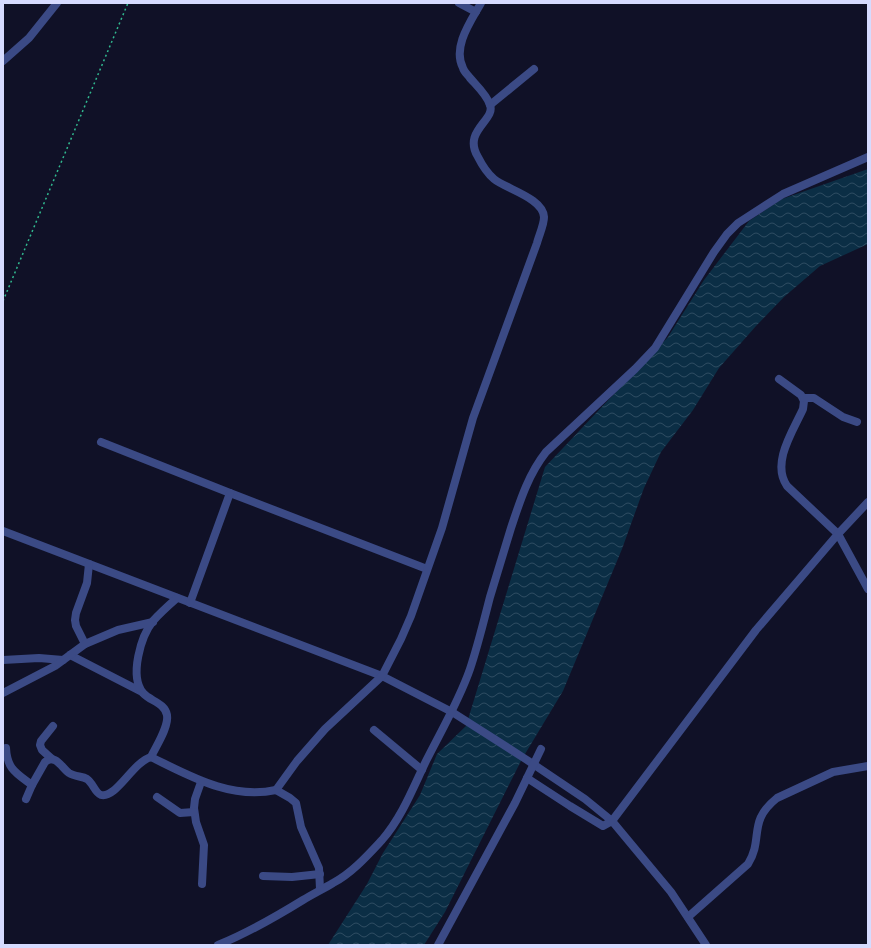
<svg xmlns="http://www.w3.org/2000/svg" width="871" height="948" font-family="Manrope,sans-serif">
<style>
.water{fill:url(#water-waves)}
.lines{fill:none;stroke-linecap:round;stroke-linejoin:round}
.path{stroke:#31b88f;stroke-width:1.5;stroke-dasharray:2 3;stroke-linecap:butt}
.minor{stroke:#3b4a85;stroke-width:8}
</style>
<defs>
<pattern id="water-waves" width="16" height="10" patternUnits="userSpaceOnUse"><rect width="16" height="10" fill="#0b2e45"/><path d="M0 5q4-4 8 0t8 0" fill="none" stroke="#2e4c61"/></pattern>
</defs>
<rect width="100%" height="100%" fill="#101127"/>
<polygon class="water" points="868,169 868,244 820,266 784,297 756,326 719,368 693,410 661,452 644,488 622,549 563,691 522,759 445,912 424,945 328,945 367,884 383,853 420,795 437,754 466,726 545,467 668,337 704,280 749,221 782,199"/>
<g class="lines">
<polyline class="path" points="3,301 128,3"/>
<g class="minor">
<polyline points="459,3 476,12"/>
<polyline points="3,61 29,38 57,3"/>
<polyline points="490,105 534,69"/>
<path d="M779 379 801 395 804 401 803 409C793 431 771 463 787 486L838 534 868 589"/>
<polyline points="804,398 814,398 843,417 857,422"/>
<polyline points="101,442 230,493 427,569"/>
<polyline points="3,531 382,676 452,712 527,760 585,799 612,821 671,892 706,945"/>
<polyline points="190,603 230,493"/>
<polyline points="85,644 76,626 75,620 76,613 87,583 89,564"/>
<polyline points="70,655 142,692"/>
<polyline points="3,660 39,658 63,660"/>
<polyline points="3,693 55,666 85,644 118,630 153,622"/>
<polyline points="374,730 422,770"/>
<path d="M6 748C7 769 16 773 32 785"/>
<path d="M151 757C156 746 169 727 167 715 165 703 150 701 143 693 129 676 141 636 153 621 160 613 169 605 177 598"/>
<polyline points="52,759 42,750 40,745 41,741 53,726"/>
<polyline points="527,778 570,806 603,826 612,821 756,630 838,534 868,502"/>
<polyline points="201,782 195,799 194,808 196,822 204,845 202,884"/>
<polyline points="276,790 290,798 296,803 301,827 319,868 320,889"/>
<polyline points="157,797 180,813 194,812"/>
<path d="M26 799 32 785 45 762C55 753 62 768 69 773 75 777 82 776 87 779 93 783 95 793 101 795 116 799 133 762 151 757 190 776 231 800 276 790L297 761 325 729 382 676 401 639 411 616 442 528 473 418 537 243C539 235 544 225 544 217 543 198 506 189 494 179 487 173 482 165 478 157 462 131 496 120 490 105 487 95 477 86 470 78 468 75 464 72 463 68 452 47 471 21 481 3"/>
<polyline points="263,876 292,877 320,874"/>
<path d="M688 917 748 864C764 838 747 822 777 798L833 772 868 766"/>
<path d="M218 945C248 933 277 916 303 900 313 894 323 889 333 883 352 873 368 855 382 840 402 817 413 788 426 761 441 731 459 701 470 669 478 645 484 620 490 597 497 574 504 551 511 528 520 501 528 475 546 452L635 369 655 348 714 252 727 234 738 223 783 194 868 157"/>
<polyline points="438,945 515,803 541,749"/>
</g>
</g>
<rect width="871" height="948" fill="none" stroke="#d6dbff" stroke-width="8"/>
</svg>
